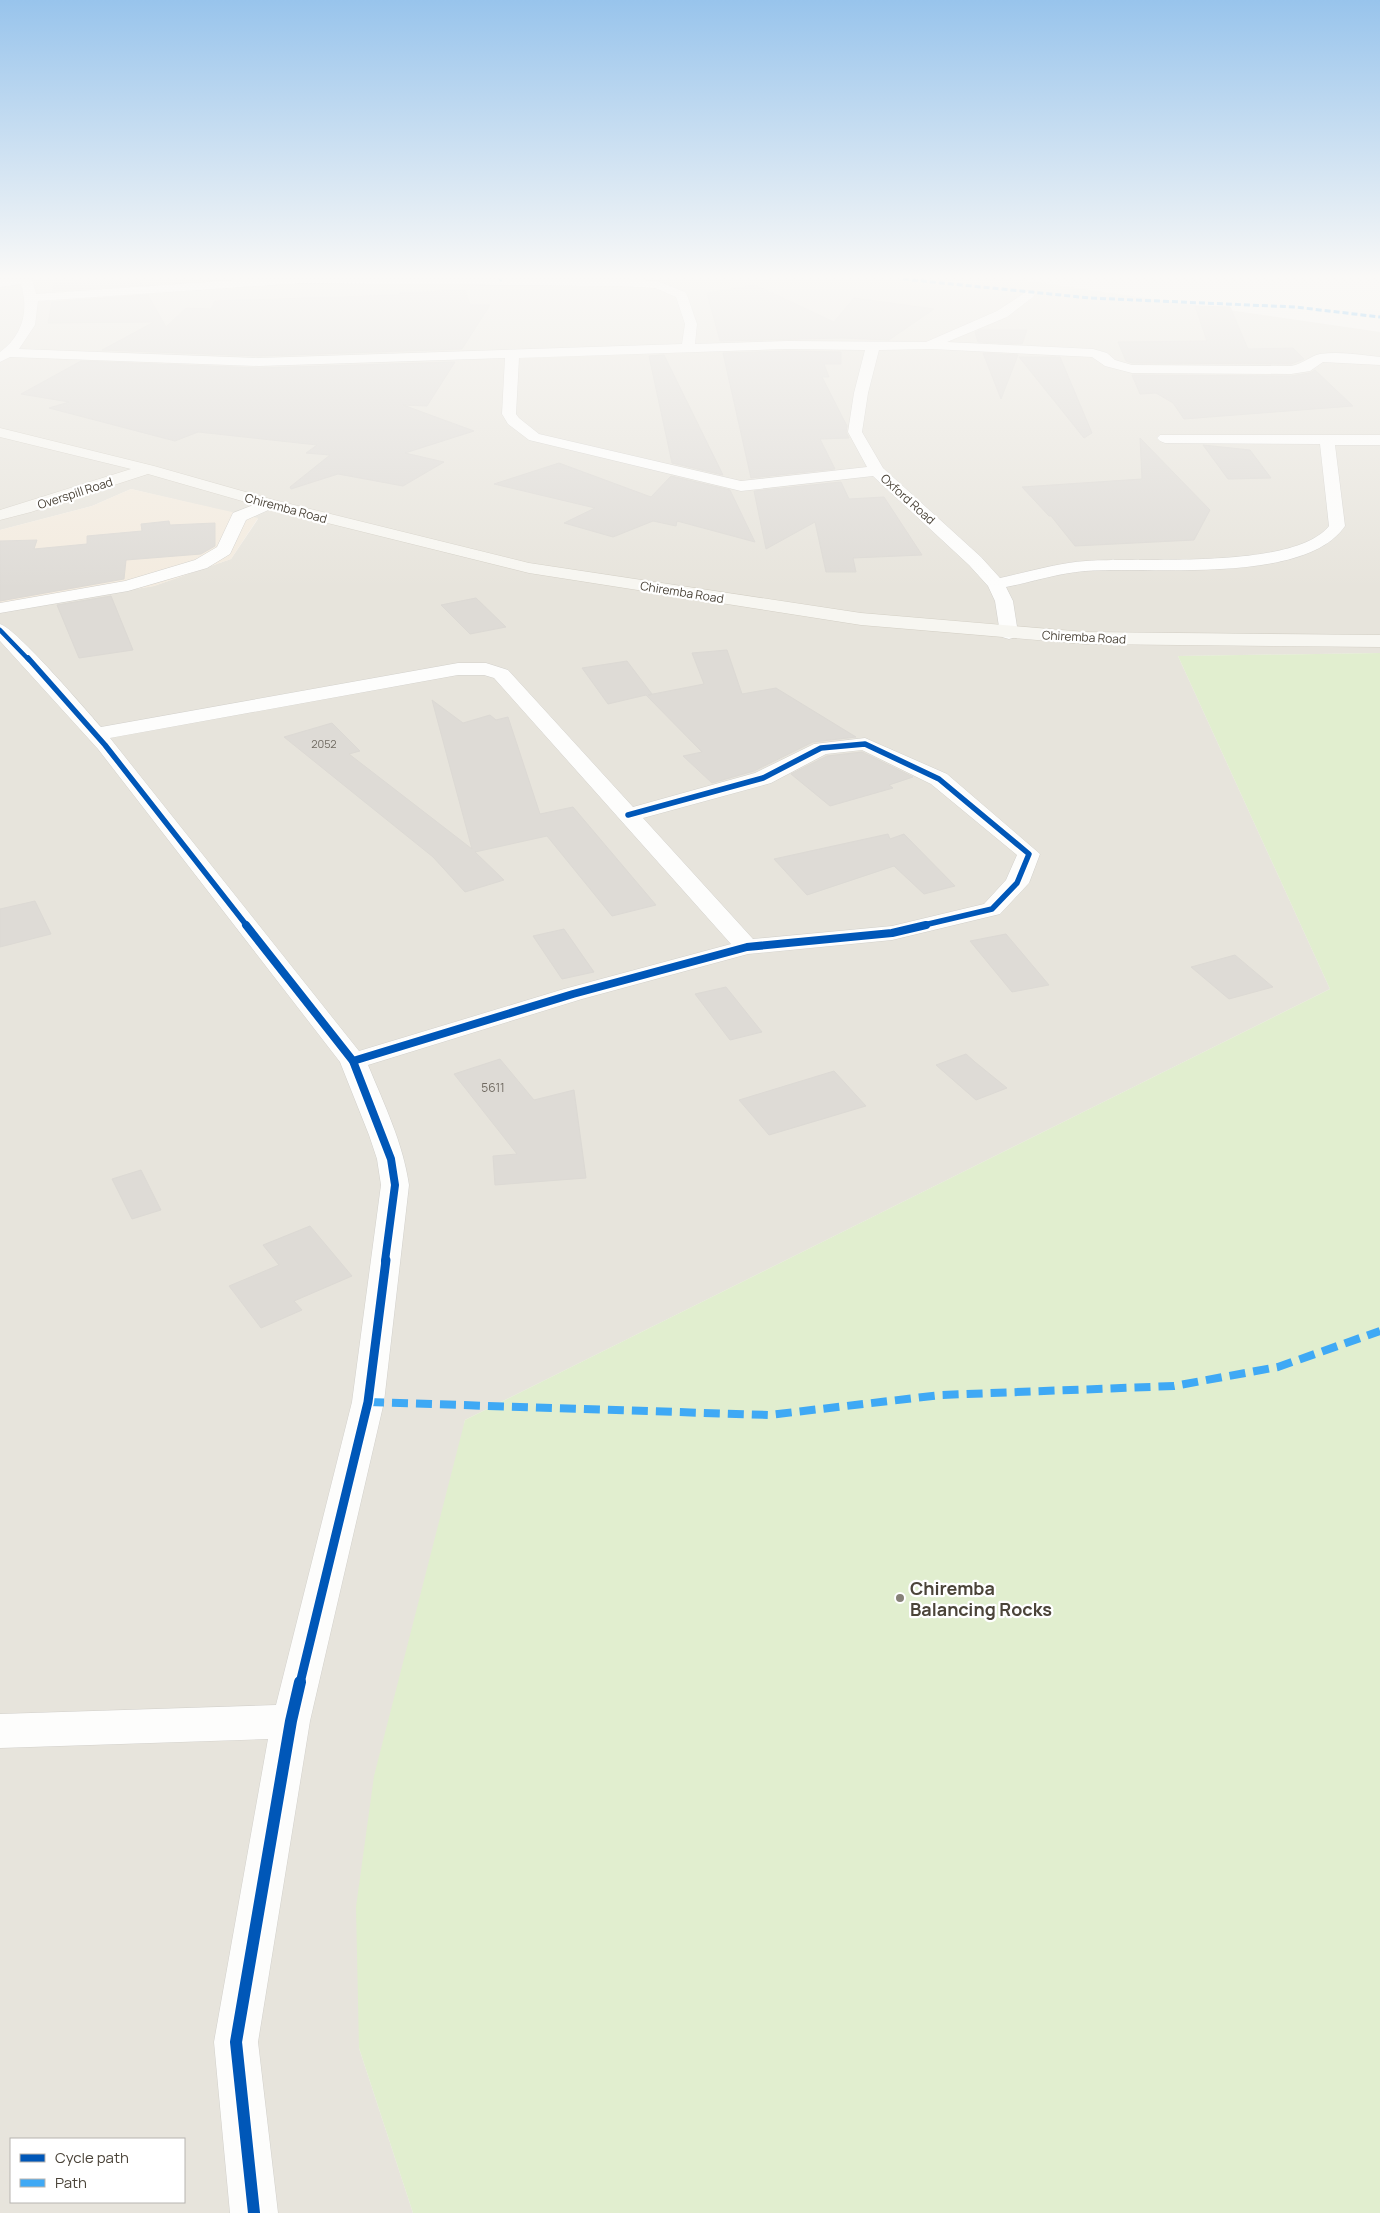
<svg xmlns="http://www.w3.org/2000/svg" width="1380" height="2213" font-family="Manrope,sans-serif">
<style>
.residential{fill:#e7e4dc;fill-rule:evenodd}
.commercial{fill:#f3ebdf}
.green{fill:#e1eecf}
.building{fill:#dedbd6;stroke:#dcd9d4}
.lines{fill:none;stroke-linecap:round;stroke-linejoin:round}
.street-casing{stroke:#d2d0cb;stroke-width:1}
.secondary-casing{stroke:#d3cfc5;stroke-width:1}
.street{fill:#fdfdfc;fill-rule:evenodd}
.secondary{fill:#f7f6f1;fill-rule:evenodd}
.quiet-far1{stroke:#3fa9f5;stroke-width:3;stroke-dasharray:6 3;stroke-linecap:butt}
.quiet{stroke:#3fa9f5;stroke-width:8;stroke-dasharray:16 8;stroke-linecap:butt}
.cycleway-far4-casing{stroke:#fff;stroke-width:6}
.cycleway-far3-casing{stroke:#fff;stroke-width:8}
.cycleway-far2-casing{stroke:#fff;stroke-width:11}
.cycleway-far1-casing{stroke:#fff;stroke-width:12}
.cycleway-casing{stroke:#fff;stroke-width:15}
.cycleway-far4{stroke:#0057b8;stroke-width:4.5}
.cycleway-far3{stroke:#0057b8;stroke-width:5.5}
.cycleway-far2{stroke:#0057b8;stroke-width:8}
.cycleway-far1{stroke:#0057b8;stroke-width:9}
.cycleway{stroke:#0057b8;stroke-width:12}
.poi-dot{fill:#868178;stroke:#fff;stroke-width:2}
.labels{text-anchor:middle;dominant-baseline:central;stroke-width:4.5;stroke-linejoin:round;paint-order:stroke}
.far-number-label{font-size:11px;fill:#706a61}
.far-street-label{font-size:12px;fill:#4b4439;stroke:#fff}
.number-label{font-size:12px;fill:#706a61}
.near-poi-label{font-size:18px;font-weight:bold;fill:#4b4439;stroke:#fff;text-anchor:start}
</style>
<rect width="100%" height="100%" fill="#f4f2ee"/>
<path class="residential" d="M0 279H1015L1380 332V653L1178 656 1330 989 465 1420 359 2048 413 2213H0V611L154 586 231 559 258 519 131 489 92 506 0 530ZM11 2139H184V2202H11Z"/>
<polygon class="commercial" points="131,489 258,518 231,559 154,586 0,611 0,530 92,506"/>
<polygon class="green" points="1380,653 1380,2213 413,2213 359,2048 356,1907 374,1776 465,1420 1330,989 1178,656"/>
<g class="building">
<polygon points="140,280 143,285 53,291 54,283"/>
<polygon points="755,285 834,322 854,298 934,309 889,340 842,338 720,341 707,293"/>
<polygon points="465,290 470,305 490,305 462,349 259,356 102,350 154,322 48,323 52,302 148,295 166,327 186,308 211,309 215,301 399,295 400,293"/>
<polygon points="1195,306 1230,307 1248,349 1293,348 1304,359 1291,364 1132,363 1126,361 1118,342 1207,341"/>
<polygon points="980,330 1027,330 1022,344 978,342 975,332"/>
<polygon points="787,351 841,352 841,364 824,364 829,377 822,377 847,426 846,432 849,438 820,439 835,469 751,478 723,353"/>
<polygon points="983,353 1018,355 1001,399"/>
<polygon points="664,355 723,475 672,463 649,356"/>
<polygon points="1019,357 1060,357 1092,433 1084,438"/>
<polygon points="81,361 259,368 455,362 427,406 403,405 474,431 405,453 444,462 403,486 338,474 291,489 290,487 330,455 306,453 317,445 198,432 175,441 49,408 69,402 21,394"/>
<polygon points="1315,370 1353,406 1184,419 1173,403 1156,393 1140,394 1132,375 1291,376 1310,373"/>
<polygon points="1140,438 1210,510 1194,540 1075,546 1051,516 1049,516 1022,487 1142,479"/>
<polygon points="1203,445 1250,450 1271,478 1228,479"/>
<polygon points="559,463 651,497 671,476 730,490 755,542 677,521 676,526 653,521 613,537 564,523 595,508 494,484"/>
<polygon points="841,482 849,499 884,497 922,555 853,558 856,572 826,572 815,522 766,549 754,491"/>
<polygon points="169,521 170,525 215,523 215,546 201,554 126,560 124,579 0,601 0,541 37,540 34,549 87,544 87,536 142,531 141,524"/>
<polygon points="111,596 133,650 79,658 57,605"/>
<polygon points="476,598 506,627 470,634 441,605"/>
<polygon points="727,650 742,694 776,688 856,737 813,742 754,771 712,783 683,756 702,752 646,695 608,704 582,668 627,661 652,694 648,695 704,684 692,653"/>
<polygon points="432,700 463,723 490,715 496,720 508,717 540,814 573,807 656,905 612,916 547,836 475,852 504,880 465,892 433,857 284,737 332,723 360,751 349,754 472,849"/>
<polygon points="862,752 913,777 889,785 893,788 830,806 791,774 827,756"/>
<polygon points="888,834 890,839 904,834 955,886 924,894 894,866 807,895 774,859"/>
<polygon points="35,901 51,934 0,947 0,909"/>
<polygon points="564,929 594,972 562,979 533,936"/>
<polygon points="1006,934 1049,985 1012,992 970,941"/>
<polygon points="1235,955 1273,987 1229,999 1191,967"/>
<polygon points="726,987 762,1032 730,1040 695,994"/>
<polygon points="966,1054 975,1062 1007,1088 976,1100 936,1065"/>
<polygon points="500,1059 534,1100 574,1090 586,1178 495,1185 493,1156 517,1154 454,1074"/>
<polygon points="834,1071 866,1106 769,1135 739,1100"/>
<polygon points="141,1170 161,1210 132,1219 112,1179"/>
<polygon points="310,1226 352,1276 294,1301 302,1310 261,1328 229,1286 279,1265 263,1245"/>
</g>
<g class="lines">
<g class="street-casing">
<g id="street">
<path d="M0 279H32L36 294 251 279H625L657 281 685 292 687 295 697 324 695 344 787 341 926 342 997 311 1029 290 1033 291 1035 294 1033 297 1007 317 947 342 1093 349 1107 353 1115 360 1132 365 1291 366C1303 364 1310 356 1320 354 1340 351 1361 355 1380 357V365L1323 362 1310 371 1291 374 1132 373 1105 366 1092 357 932 349 879 350 868 393 862 432 883 468 981 557 1000 578C1028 572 1057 563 1086 561 1140 557 1294 570 1329 526L1320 444 1165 443 1160 441 1157 438 1160 435H1380V445H1335L1345 526C1305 585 1150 566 1085 571 1059 573 1032 582 1006 587L1013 601 1018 633 1016 637 1009 639 1002 637 1000 633 995 601 988 586 969 565 873 476 741 491 529 440 508 424 502 414 505 358 259 366 10 357 0 362V352C23 335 29 311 21 284L0 287ZM301 283 619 286 655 288 676 297 685 324 682 344 259 358 19 349 35 325 38 301ZM787 349 865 350 854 393 848 432 867 467 741 481 539 434 519 418 516 414 519 358Z"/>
<polygon points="269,499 275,501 277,504 275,507 246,520 230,554 207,568 128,591 0,613 0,603 125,581 195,560 217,547 233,513"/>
<path d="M0 624C17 629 85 709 101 727L458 663H486L508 670 633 807 755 773 814 744 865 738 947 774 1040 854 1029 883 1000 914 892 940 748 954 582 999 368 1065C384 1104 403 1143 409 1185L384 1402 310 1721 258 2042 278 2213H230L214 2042 268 1739 0 1748V1714L276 1705 352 1402 381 1185 377 1159 369 1135 340 1062 98 749 0 641ZM458 675H484L494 678 731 944 564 989 359 1051 110 738ZM862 750 931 784 1017 855 1006 880 984 904 892 926 753 939 643 818 771 783 826 754Z"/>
</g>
</g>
<g class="secondary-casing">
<polygon id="secondary" points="0,428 154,466 274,500 529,563 861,613 1085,632 1380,635 1380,647 1085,644 861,625 529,573 263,507 148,474 31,512 0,520 0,510 131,469 0,437"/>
</g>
<use href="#street" class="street"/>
<use href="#secondary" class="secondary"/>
<g class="quiet-far1">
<polyline points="903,279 1090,298 1295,307 1380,317"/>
<polyline points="500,281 501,279"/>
</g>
<polyline class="quiet" points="368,1402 769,1415 941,1395 1174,1386 1278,1367 1380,1331"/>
<g class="cycleway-far4-casing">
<polyline id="cycleway-far4" points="0,630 29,660"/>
</g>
<g class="cycleway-far3-casing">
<g id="cycleway-far3">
<polyline points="28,658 105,745 247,926"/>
<polyline points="628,815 763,778 821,748 865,744 939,779 1029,854 1017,883 992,909 920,926"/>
</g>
</g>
<g class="cycleway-far2-casing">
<g id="cycleway-far2">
<polyline points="246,925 353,1061 391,1159 395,1185 385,1261"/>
<polyline points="353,1061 573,994 747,947 892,933 926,925"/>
</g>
</g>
<g class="cycleway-far1-casing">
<polyline id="cycleway-far1" points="300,1683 368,1402 386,1260"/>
</g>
<g class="cycleway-casing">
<polyline id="cycleway" points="254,2213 236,2042 291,1721 300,1682"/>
</g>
<use href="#cycleway-far4" class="cycleway-far4"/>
<use href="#cycleway-far3" class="cycleway-far3"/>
<use href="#cycleway-far2" class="cycleway-far2"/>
<use href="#cycleway-far1" class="cycleway-far1"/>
<use href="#cycleway" class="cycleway"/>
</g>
<linearGradient id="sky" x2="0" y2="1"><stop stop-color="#98c4ec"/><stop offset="0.47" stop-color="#faf9f7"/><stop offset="1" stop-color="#faf9f7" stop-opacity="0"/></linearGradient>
<rect width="1380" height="589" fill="url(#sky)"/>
<circle class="poi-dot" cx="900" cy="1598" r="5"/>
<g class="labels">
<g class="far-number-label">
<text x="324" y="743">2052</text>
</g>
<g class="far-street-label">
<text transform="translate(75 493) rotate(-18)">Overspill Road</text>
<text transform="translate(908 499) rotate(42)">Oxford Road</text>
<text transform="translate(286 508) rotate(15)">Chiremba Road</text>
<text transform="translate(682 592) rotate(9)">Chiremba Road</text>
<text transform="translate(1084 637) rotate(3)">Chiremba Road</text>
</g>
<g class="number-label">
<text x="493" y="1087">5611</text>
</g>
<g class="near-poi-label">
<text x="910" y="1588">Chiremba<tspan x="910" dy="21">Balancing Rocks</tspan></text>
</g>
</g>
<rect x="10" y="2138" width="175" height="65" fill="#ffffff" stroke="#b7b4b0"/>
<rect x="20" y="2154" width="25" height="8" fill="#0057b8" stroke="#b7b4b0"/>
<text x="55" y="2163" font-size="15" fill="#4b4439">Cycle path</text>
<rect x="20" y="2179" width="25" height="8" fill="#3fa9f5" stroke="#b7b4b0"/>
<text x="55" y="2188" font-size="15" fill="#4b4439">Path</text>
</svg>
